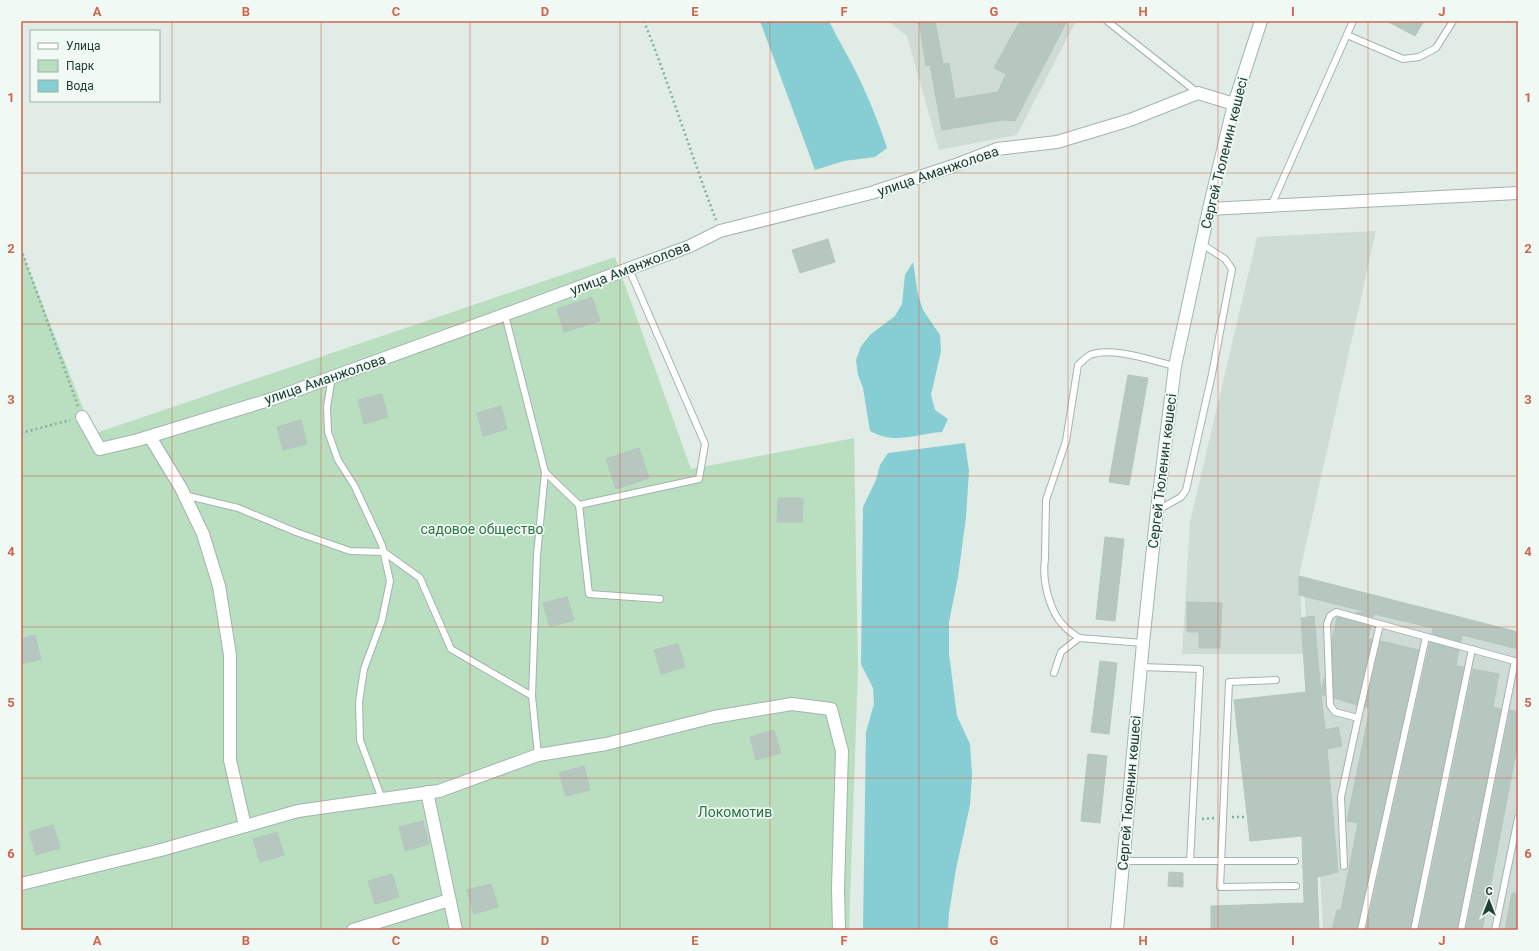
<svg xmlns="http://www.w3.org/2000/svg" width="1539" height="951" font-family="Roboto,sans-serif">
<style>
.built{fill:#cfdcd5}
.green{fill:#b9dec0}
.water{fill:#86cdd4}
.building{fill:#b6c7bf;stroke:#b3c6bd}
.lines{fill:none;stroke-linecap:round;stroke-linejoin:round}
.service-casing{stroke:#a3b4ad;stroke-width:8}
.minor-casing{stroke:#a3b4ad;stroke-width:14}
.secondary-casing{stroke:#9fb8ae;stroke-width:14}
.path{stroke:#80b19e;stroke-width:2.5;stroke-dasharray:2 3;stroke-linecap:butt}
.service{stroke:#fff;stroke-width:6}
.minor{stroke:#fff;stroke-width:12}
.secondary{stroke:#fff;stroke-width:12}
.grid{fill:none;stroke:#cd664d;stroke-width:1;stroke-opacity:0.55}
.labels{text-anchor:middle;dominant-baseline:central;stroke-width:3.5;stroke-linejoin:round;paint-order:stroke}
.street-label{font-size:14px;fill:#203e34;stroke:#f1f9f5}
.park-label{font-size:14px;fill:#297641;stroke:#f1f9f5}
.neatline{fill:none;stroke:#cd664d;stroke-width:1.5}
.grid-label{font-size:13px;text-anchor:middle;font-weight:bold;fill:#cd664d}
</style>
<rect width="100%" height="100%" fill="#e1ece6"/>
<g class="built">
<polygon points="888,21 1076,21 1017,135 939,150 907,36"/>
<polygon points="1376,231 1299,576 1304,654 1182,654 1190,522 1257,237"/>
<polygon points="1304,584 1518,637 1518,930 1323,930"/>
</g>
<polygon class="green" points="21,249 93,434 615,257 691,469 854,438 858,669 849,930 21,930"/>
<g class="water">
<path d="M760 21H829C838 40 849 57 858 76 869 99 879 123 887 148L875 157 844 161 815 170Z"/>
<path d="M913 262 918 295 923 310 940 335 941 351 931 395 935 410 948 419 942 432C914 434 896 445 870 431L863 388 858 375 856 360 861 346 871 334 895 316 902 304 905 275Z"/>
<polygon points="965,443 969,471 966,517 958,577 949,622 949,654 957,716 970,744 972,774 970,805 956,869 949,913 948,930 863,930 866,732 874,704 873,688 861,664 863,507 876,480 880,465 888,453"/>
</g>
<g class="building">
<polygon points="919,21 935,21 943,64 949,63 955,99 998,92 1006,74 994,68 1020,21 1067,21 1015,121 1003,120 942,130 930,65 926,66"/>
<polygon points="1387,21 1424,21 1415,36"/>
<polygon points="828,239 835,262 800,273 792,250"/>
<polygon points="592,297 600,321 564,332 557,309"/>
<polygon points="1128,375 1148,378 1129,485 1109,482"/>
<polygon points="382,394 388,417 364,424 358,400"/>
<polygon points="501,406 507,429 483,436 477,413"/>
<polygon points="301,420 307,444 283,450 277,427"/>
<polygon points="639,448 649,478 616,489 606,459"/>
<polygon points="778,498 803,498 802,522 777,522"/>
<polygon points="1105,537 1124,539 1115,621 1096,619"/>
<polygon points="1299,576 1518,632 1518,649 1462,635 1461,642 1432,634 1433,628 1374,614 1373,617 1356,613 1367,612 1299,595"/>
<polygon points="567,597 574,620 550,627 543,603"/>
<polygon points="1187,602 1222,603 1220,648 1199,648 1199,632 1187,632"/>
<polygon points="1314,616 1321,693 1324,678 1325,696 1321,694 1325,730 1338,727 1342,746 1327,749 1338,872 1317,877 1319,930 1211,930 1211,906 1304,903 1302,836 1250,841 1234,700 1306,692 1301,618"/>
<polygon points="1337,617 1371,626 1368,639 1372,639 1357,705 1334,698 1332,641"/>
<polygon points="35,635 41,659 21,664 21,639"/>
<polygon points="1381,641 1419,650 1357,930 1332,930 1337,910 1341,910 1358,823 1347,821 1370,708 1365,707"/>
<polygon points="1430,642 1459,650 1456,666 1464,667 1410,930 1366,930"/>
<polygon points="678,644 685,667 661,674 654,650"/>
<polygon points="1100,661 1117,663 1109,734 1091,732"/>
<polygon points="1473,669 1499,674 1493,707 1501,709 1457,930 1419,930"/>
<polygon points="1510,710 1518,712 1518,742 1482,930 1466,930"/>
<polygon points="774,730 781,753 756,760 750,737"/>
<polygon points="1088,754 1107,756 1100,823 1081,821"/>
<polygon points="584,766 590,790 566,796 559,773"/>
<polygon points="423,821 429,844 405,851 399,827"/>
<polygon points="53,825 60,848 36,855 29,832"/>
<polygon points="277,832 284,855 260,862 253,839"/>
<polygon points="1169,872 1183,873 1183,887 1168,886"/>
<polygon points="392,874 399,897 375,904 368,881"/>
<polygon points="491,884 498,907 474,914 467,890"/>
<polygon points="1512,893 1518,893 1518,930 1505,930"/>
</g>
<g class="lines">
<g class="service-casing">
<g id="service">
<polyline points="1107,21 1198,93"/>
<polyline points="1347,35 1403,59 1419,57 1436,48 1453,21"/>
<polyline points="1271,206 1353,21"/>
<polyline points="505,315 545,472 537,555 532,696"/>
<polyline points="332,377 327,407 328,432 338,460 354,485 382,545 390,581 382,620 364,669 359,702 360,740 382,799"/>
<polyline points="545,472 579,505 699,479 705,444 629,269"/>
<polyline points="184,495 238,508 296,532 350,551 384,552 420,578 451,649 532,696 538,755"/>
<polyline points="579,505 589,594 660,599"/>
<polyline points="1158,510 1181,497 1186,490 1212,374 1232,269 1225,259 1202,244"/>
<path d="M1079 638C1074 634 1068 631 1064 626 1049 611 1042 580 1045 559L1046 500 1066 441 1078 365C1082 362 1086 357 1090 355 1111 346 1153 361 1175 366"/>
<polyline points="1141,667 1200,669 1190,861"/>
<polyline points="1054,673 1061,652 1079,638 1143,643"/>
<polyline points="1276,680 1229,682 1220,887 1296,886"/>
<polyline points="1358,718 1380,624"/>
<polyline points="1122,861 1295,861"/>
<polyline points="1344,866 1341,797 1358,718 1335,712 1330,705 1327,624 1330,616 1336,612 1518,662"/>
<polyline points="1361,930 1426,637"/>
<polyline points="1414,930 1472,649"/>
<polyline points="1461,930 1515,661"/>
<polyline points="1495,930 1518,818"/>
</g>
</g>
<g class="minor-casing">
<g id="minor">
<polyline points="1209,209 1518,193"/>
<polyline points="82,417 100,449 138,440 272,399 523,308 690,246 720,231 871,193 953,166 997,149 1057,142 1130,120 1198,93 1234,104"/>
<polyline points="150,437 181,488 203,534 219,586 230,655 230,760 245,826"/>
<polyline points="427,792 456,930"/>
<polyline points="21,884 161,850 298,811 439,791 538,755 606,744 714,717 792,704 831,709 842,751 838,889 839,930"/>
<polyline points="353,930 449,900"/>
</g>
</g>
<g class="secondary-casing">
<polyline id="secondary" points="1117,930 1143,643 1157,510 1175,366 1209,209 1234,104 1261,21"/>
</g>
<g class="path">
<path d="M644 21C670 87 691 154 716 220"/>
<polyline points="21,249 78,406"/>
<polyline points="21,433 70,420"/>
<polyline points="1232,817 1247,817"/>
<polyline points="1202,819 1215,818"/>
</g>
<use href="#service" class="service"/>
<use href="#minor" class="minor"/>
<use href="#secondary" class="secondary"/>
</g>
<path class="grid" d="M172 21V930M321 21V930M470 21V930M620 21V930M770 21V930M919 21V930M1068 21V930M1218 21V930M1368 21V930M21 173H1518M21 324H1518M21 476H1518M21 627H1518M21 778H1518"/>
<g class="labels">
<g class="street-label">
<text transform="translate(1224 153) rotate(-76)">Сергей Тюленин көшесі</text>
<text transform="translate(938 171) rotate(-19)">улица Аманжолова</text>
<text transform="translate(630 268) rotate(-21)">улица Аманжолова</text>
<text transform="translate(325 379) rotate(-19)">улица Аманжолова</text>
<text transform="translate(1162 471) rotate(-83)">Сергей Тюленин көшесі</text>
<text transform="translate(1129 793) rotate(-85)">Сергей Тюленин көшесі</text>
</g>
<g class="park-label">
<text x="482" y="529">садовое общество</text>
<text x="735" y="812">Локомотив</text>
</g>
</g>
<rect width="1539" height="951" fill="none" stroke="#f1f9f5" stroke-width="44"/>
<rect x="30" y="30" width="130" height="72" fill="#f1f9f5" stroke="#9daea8"/>
<rect x="38" y="43" width="20" height="6" fill="#ffffff" stroke="#9daea8"/>
<text x="66" y="50" font-size="12" fill="#203e34">Улица</text>
<rect x="38" y="60" width="20" height="12" fill="#b9dec0" stroke="#9daea8"/>
<text x="66" y="70" font-size="12" fill="#203e34">Парк</text>
<rect x="38" y="80" width="20" height="12" fill="#86cdd4" stroke="#9daea8"/>
<text x="66" y="90" font-size="12" fill="#203e34">Вода</text>
<g transform="translate(1489 901)" stroke="#f1f9f5" stroke-width="3" paint-order="stroke">
<path d="M0-3L7 15L0 10L-7 15Z" fill="#203e34"/>
<text y="-6" font-size="11" font-weight="bold" text-anchor="middle" fill="#203e34">С</text>
</g>
<rect x="22" y="22" width="1495" height="907" class="neatline"/>
<g class="grid-label">
<text x="97" y="16">A</text>
<text x="246" y="16">B</text>
<text x="396" y="16">C</text>
<text x="545" y="16">D</text>
<text x="695" y="16">E</text>
<text x="844" y="16">F</text>
<text x="994" y="16">G</text>
<text x="1143" y="16">H</text>
<text x="1293" y="16">I</text>
<text x="1442" y="16">J</text>
<text x="11" y="102">1</text>
<text x="1528" y="102">1</text>
<text x="11" y="253">2</text>
<text x="1528" y="253">2</text>
<text x="11" y="404">3</text>
<text x="1528" y="404">3</text>
<text x="11" y="556">4</text>
<text x="1528" y="556">4</text>
<text x="11" y="707">5</text>
<text x="1528" y="707">5</text>
<text x="11" y="858">6</text>
<text x="1528" y="858">6</text>
<text x="97" y="945">A</text>
<text x="246" y="945">B</text>
<text x="396" y="945">C</text>
<text x="545" y="945">D</text>
<text x="695" y="945">E</text>
<text x="844" y="945">F</text>
<text x="994" y="945">G</text>
<text x="1143" y="945">H</text>
<text x="1293" y="945">I</text>
<text x="1442" y="945">J</text>
</g>
</svg>
